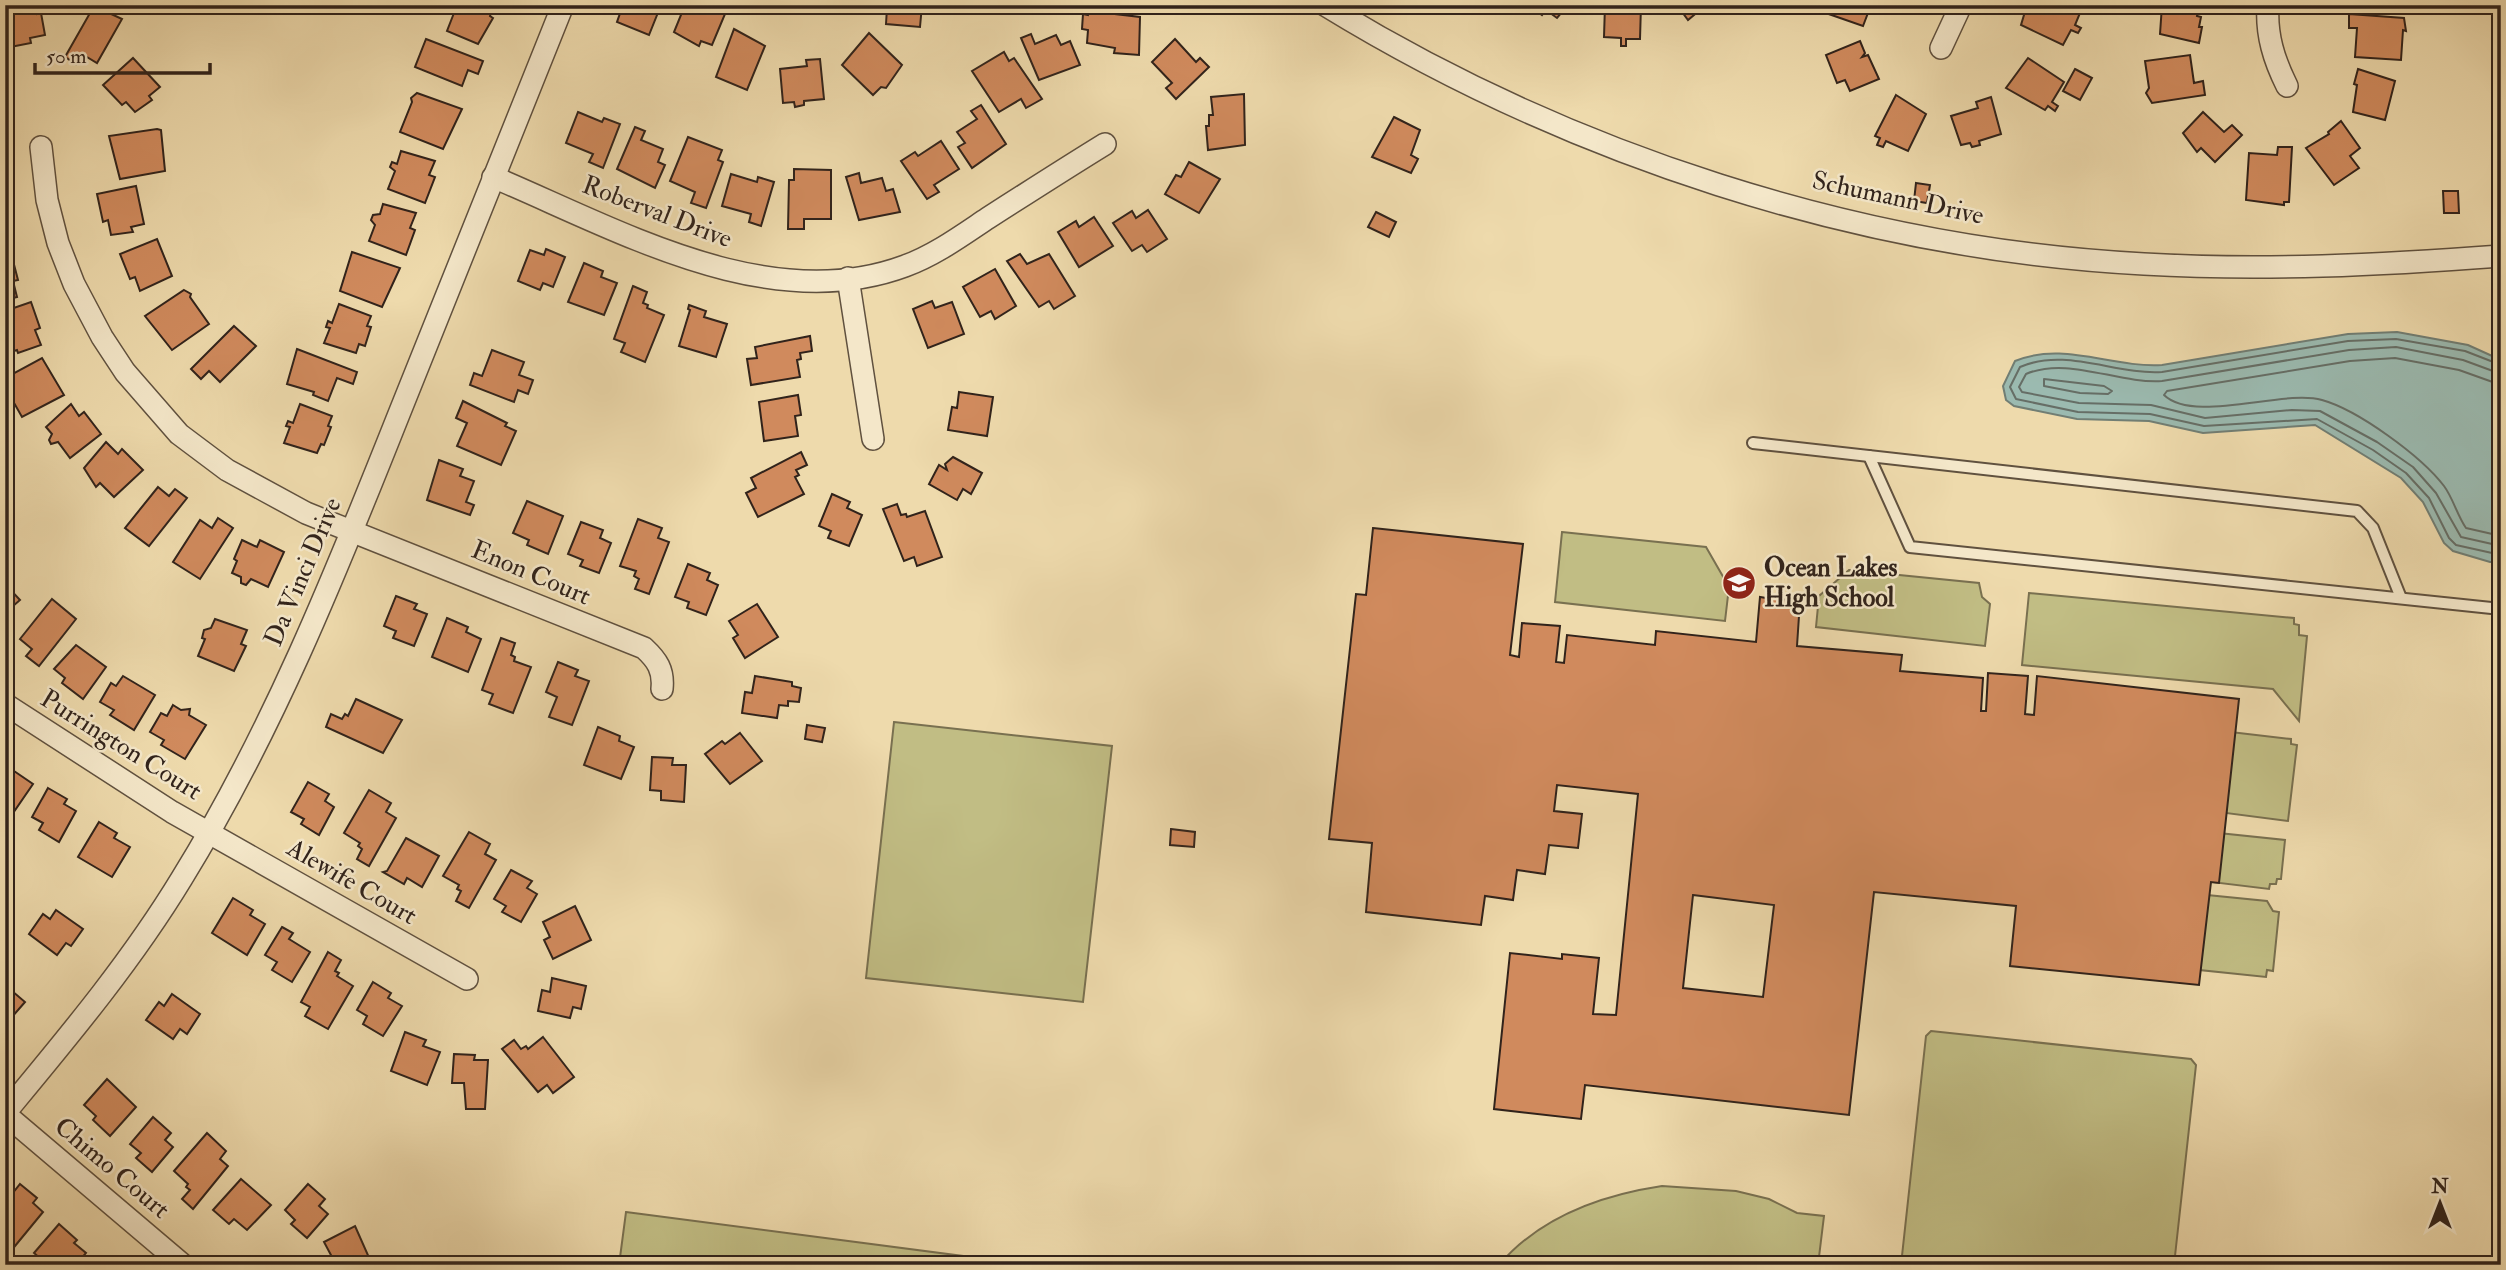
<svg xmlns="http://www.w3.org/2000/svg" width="2506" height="1270" font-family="'IM FELL Double Pica',serif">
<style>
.green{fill:#c1bd84;stroke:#797050;stroke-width:2}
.water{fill:#9bbab0;stroke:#717e74;stroke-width:2}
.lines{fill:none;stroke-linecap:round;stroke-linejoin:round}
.shore{stroke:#666e66;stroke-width:2}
.building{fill:#d08a5d;stroke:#31231b;stroke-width:2;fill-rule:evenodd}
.service-casing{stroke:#60513f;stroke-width:14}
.minor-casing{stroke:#60513f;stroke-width:24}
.service{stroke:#f4e7c9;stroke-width:10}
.minor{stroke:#f4e7c9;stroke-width:21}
.labels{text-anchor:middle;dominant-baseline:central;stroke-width:5;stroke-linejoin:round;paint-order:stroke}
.street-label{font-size:26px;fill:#31231b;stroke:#f4e7c9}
.poi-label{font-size:26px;font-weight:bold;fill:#31231b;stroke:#f4e7c9;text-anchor:start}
</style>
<rect width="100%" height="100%" fill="#eedaac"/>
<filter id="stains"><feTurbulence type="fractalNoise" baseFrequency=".00286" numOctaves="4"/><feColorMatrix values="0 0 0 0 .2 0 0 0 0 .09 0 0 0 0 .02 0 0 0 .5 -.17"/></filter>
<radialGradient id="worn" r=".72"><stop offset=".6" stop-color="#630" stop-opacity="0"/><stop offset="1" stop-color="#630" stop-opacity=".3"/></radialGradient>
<g class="green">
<polygon points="1562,532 1706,547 1729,587 1725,621 1555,602"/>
<polygon points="1849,570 1979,583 1982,597 1990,604 1985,646 1816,627 1819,596"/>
<polygon points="2029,593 2294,618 2294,624 2299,625 2299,635 2307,636 2299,721 2273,689 2022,665"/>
<polygon points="894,722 1112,746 1083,1002 866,978"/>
<polygon points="2222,731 2291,739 2291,744 2297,745 2288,821 2218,812"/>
<polygon points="2209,832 2285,840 2281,879 2277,879 2276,884 2270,884 2269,889 2203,881"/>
<polygon points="2197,894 2267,901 2273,911 2279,912 2273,971 2267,970 2266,977 2190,969"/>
<polygon points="1931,1031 2191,1059 2196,1065 2174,1265 1901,1265 1926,1036"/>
<path d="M1662 1186 1736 1191 1769 1199 1797 1213 1824 1216 1818 1265H1499C1540 1217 1602 1195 1662 1186Z"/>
<polygon points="626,1212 1001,1261 1001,1265 619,1265"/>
</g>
<path class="water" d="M2397 332 2468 345 2501 360V562H2490L2453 551 2444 543 2423 502 2401 478 2315 425 2203 433 2149 421 2077 419 2014 406 2006 400 2003 386 2015 361C2064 341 2111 368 2162 365L2348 334Z"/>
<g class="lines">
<g class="shore">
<path d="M2501 365 2465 351 2396 339 2348 341 2162 372C2115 375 2066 347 2020 367L2010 387 2016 399 2078 412 2150 414 2204 426 2317 419 2373 450 2406 473 2429 498 2449 538 2456 545 2501 555"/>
<path d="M2501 374 2463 360 2396 347 2349 350 2162 381C2118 384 2068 356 2026 374L2019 387 2022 392 2079 403 2151 405 2205 418 2292 410 2320 411 2377 442 2413 467 2436 493 2461 537 2501 546"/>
<polygon points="2044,379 2104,386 2112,391 2108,394 2080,393 2044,386"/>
<path d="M2501 385 2459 370 2395 358 2350 361 2167 391 2164 395C2194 424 2283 389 2322 400 2358 410 2421 456 2444 486 2453 498 2457 515 2466 528L2501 536"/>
</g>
</g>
<g class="building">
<polygon points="21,5 35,5 37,14 41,13 45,35 30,38 31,43 5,48 5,8"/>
<polygon points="457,5 493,7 490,16 493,18 478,44 447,31 454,13 451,11"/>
<polygon points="623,5 661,5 649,35 617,22"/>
<polygon points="685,5 713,5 712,8 725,14 712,45 701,41 699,46 674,32"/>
<polygon points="882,5 922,5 920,27 886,24 887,8"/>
<polygon points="1568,5 1557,18 1546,10 1542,15 1530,6"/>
<polygon points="1605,5 1641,5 1640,39 1626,39 1626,46 1621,46 1621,38 1604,37"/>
<polygon points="1677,5 1706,5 1688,20"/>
<polygon points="1825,5 1871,5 1863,26 1823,12"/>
<polygon points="2027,5 2063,5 2080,13 2075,25 2081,28 2078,33 2071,30 2063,45 2021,25"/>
<polygon points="2162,5 2199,5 2197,16 2201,17 2199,27 2202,27 2199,43 2160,34"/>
<polygon points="94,6 122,19 97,63 82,54 76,64 65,57"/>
<polygon points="1089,11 1140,17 1139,55 1114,53 1115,48 1087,43 1088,30 1082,29 1083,14 1088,15"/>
<polygon points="2349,14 2404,18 2406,31 2403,30 2401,60 2355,57 2357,28 2349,28"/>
<polygon points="734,29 765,46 747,90 716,77"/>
<polygon points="869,33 902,65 886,88 881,87 873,95 842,65"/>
<polygon points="1031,34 1035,44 1056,35 1061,45 1070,41 1080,65 1039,80 1021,38"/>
<polygon points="426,39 483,61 478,74 468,70 462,86 415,67"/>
<polygon points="1175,39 1196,62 1200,58 1209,67 1176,99 1166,88 1172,83 1152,62"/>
<polygon points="1860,41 1865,53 1862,57 1868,55 1879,79 1850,91 1845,80 1837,83 1826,55"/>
<polygon points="1004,52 1009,61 1014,58 1042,99 1026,108 1021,99 999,112 972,71"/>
<polygon points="2190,55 2194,83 2203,81 2205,95 2152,103 2146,93 2149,88 2145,61"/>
<polygon points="133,58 160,87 149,96 152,100 135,112 126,102 122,105 103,85"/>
<polygon points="2028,58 2064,82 2052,102 2058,106 2055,111 2048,106 2045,110 2006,88"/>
<polygon points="820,59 824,99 804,101 804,105 795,107 794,102 783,103 780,69 807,66 806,60"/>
<polygon points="2075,69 2092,78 2080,100 2063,91"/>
<polygon points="2358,69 2395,81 2385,120 2353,112 2357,85 2354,84"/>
<polygon points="417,93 462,109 443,149 400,132 412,102 411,98"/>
<polygon points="1244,94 1245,145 1208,150 1206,126 1209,126 1209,115 1213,115 1211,97"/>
<polygon points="1896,95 1926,114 1908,151 1886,141 1883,147 1877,145 1880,138 1875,136"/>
<polygon points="1991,97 2001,134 1979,141 1980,145 1972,147 1970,143 1961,145 1951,116 1978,108 1976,102"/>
<polygon points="981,105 1006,144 972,168 958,147 965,143 957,132 977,119 971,111"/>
<polygon points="578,112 602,122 604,118 620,124 603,168 589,162 593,154 566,143"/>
<polygon points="2203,112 2224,132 2232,125 2242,135 2215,162 2201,148 2197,152 2183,133"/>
<polygon points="1394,117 1420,130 1411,155 1418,159 1411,173 1372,157"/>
<polygon points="2341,121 2360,148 2350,156 2359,168 2334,185 2306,148 2329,134 2328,132"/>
<polygon points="635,127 645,131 641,140 663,149 658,162 665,165 655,188 617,169"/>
<polygon points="157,129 161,130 165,171 120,179 109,136"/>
<polygon points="688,137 722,150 718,160 723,162 706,208 691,203 695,192 670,181"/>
<polygon points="941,141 959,169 934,185 939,192 927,199 901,161 915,152 918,156"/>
<polygon points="2278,147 2292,147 2289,202 2284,202 2284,205 2246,200 2249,153 2277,155"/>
<polygon points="401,151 435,161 429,175 435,177 425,203 388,189 395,171 390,167 392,162 397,164"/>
<polygon points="1189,162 1220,179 1199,213 1165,194 1176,175 1181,177"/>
<polygon points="794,169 831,170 831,219 804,219 804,229 788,229 789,180 794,180"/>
<polygon points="859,173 861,183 882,178 886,191 893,189 900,212 859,220 846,177"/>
<polygon points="731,174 757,182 758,177 774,182 761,226 749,222 751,214 722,206"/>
<polygon points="1916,183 1930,185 1927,203 1914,201"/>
<polygon points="136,186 144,224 131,227 133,232 111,235 108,220 103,222 97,194"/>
<polygon points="2443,191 2458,191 2459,213 2444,213"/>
<polygon points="383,204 416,213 410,228 415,230 406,255 369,241 375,225 371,220 373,215 380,214"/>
<polygon points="1148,210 1167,239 1147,252 1142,245 1132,251 1113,223 1132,211 1136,218"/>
<polygon points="1376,212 1396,222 1389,237 1368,227"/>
<polygon points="1094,217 1113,246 1079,267 1058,232 1076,221 1079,227"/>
<polygon points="157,239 172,276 140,291 135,277 130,279 120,254"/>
<polygon points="546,249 565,257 553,287 543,283 540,290 518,281 530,250 544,255"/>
<polygon points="352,252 400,268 382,307 340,291"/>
<polygon points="11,253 18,280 13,281 17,297 5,300 5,254"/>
<polygon points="1020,254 1027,264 1049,254 1075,296 1054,309 1049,301 1039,307 1007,261"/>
<polygon points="584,263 603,271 601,277 617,283 604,315 568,302"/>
<polygon points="995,269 1016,306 995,319 991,311 980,317 963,287"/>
<polygon points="633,286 647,292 643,303 648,305 647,308 664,315 645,362 621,352 625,343 614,339"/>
<polygon points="184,290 191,294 190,297 209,324 172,350 145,316"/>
<polygon points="932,301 935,308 952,302 964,334 928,348 913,309"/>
<polygon points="31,302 40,328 35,330 41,345 18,353 17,350 8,353 5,311"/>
<polygon points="339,304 371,316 367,326 371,327 365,346 359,344 356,353 324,343 330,328 326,327 328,321 332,323"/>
<polygon points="689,305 706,311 704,317 727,324 716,357 679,346 690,310 688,309"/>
<polygon points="234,326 256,346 220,382 209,371 201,379 191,369"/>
<polygon points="810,336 812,351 800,353 801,359 797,360 800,377 751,385 747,359 757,358 755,347"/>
<polygon points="297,349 357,372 353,384 337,378 328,401 313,395 314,392 287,384"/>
<polygon points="492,350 524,362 519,375 533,380 528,394 518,390 514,402 470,385 474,373 482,376"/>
<polygon points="42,358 64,395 22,417 5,387 5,378"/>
<polygon points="959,392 993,397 987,436 948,430 952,407 957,408"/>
<polygon points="798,395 801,415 795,416 798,436 764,441 759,402"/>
<polygon points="463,401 507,423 505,426 516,431 501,465 457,446 467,423 456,418"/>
<polygon points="71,404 79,416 84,412 101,434 70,458 58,442 51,444 49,440 52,434 46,427"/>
<polygon points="300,404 332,416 328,426 331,427 324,445 321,444 317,453 284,443 290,427 286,426 288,421 293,423"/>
<polygon points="106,442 118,454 122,449 143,470 114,497 100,483 96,487 84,468"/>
<polygon points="801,452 807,465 796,470 799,475 795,477 804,494 758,517 746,493 756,488 751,478"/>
<polygon points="953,457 982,473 971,494 963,489 957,500 929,484 939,465 947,470 945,464"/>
<polygon points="439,460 463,469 460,476 474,481 466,502 474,505 470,515 427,500"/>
<polygon points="158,487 169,496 175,489 187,498 149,546 125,528"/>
<polygon points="832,494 850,502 847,508 862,515 849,546 828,538 831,531 819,526"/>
<polygon points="527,501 563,516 548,554 527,545 529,540 513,533"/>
<polygon points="897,504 901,515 906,514 907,517 925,511 942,557 917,566 914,557 904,561 883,509"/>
<polygon points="218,518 233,528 200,579 173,562 200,520 212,528"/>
<polygon points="638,519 662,528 658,538 669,542 649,594 635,589 639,579 634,576 636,571 620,566"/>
<polygon points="581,522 603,530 600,538 611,543 599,573 580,566 583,560 568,554"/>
<path d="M1373 528 1523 544 1510 655 1519 657 1522 623 1560 626 1556 662 1564 663 1567 635 1655 645 1656 631 1756 642 1760 597 1766 598 1800 601 1797 646 1902 655 1900 671 1983 678 1981 711H1986L1988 673 2028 676 2025 714 2034 715 2037 676 2239 699 2219 883 2211 882 2199 985 2010 966 2016 906 1874 892 1849 1115 1585 1085 1581 1119 1494 1109 1510 953 1562 959V954L1599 958 1593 1014 1616 1015 1638 794 1557 785 1554 811 1582 814 1578 848 1549 845 1545 874 1517 870 1513 900 1485 896 1481 925 1366 912 1372 843 1329 839 1356 594 1366 595ZM1693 895 1774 905 1763 997 1683 988Z"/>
<polygon points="242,540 257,547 260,540 284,552 268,587 251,579 246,585 241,583 241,577 232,573 237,561 234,559"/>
<polygon points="688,564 710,573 707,580 718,585 706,615 687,608 689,602 675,597"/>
<polygon points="5,584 20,600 5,613"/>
<polygon points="396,596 417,604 414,609 427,614 414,646 393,638 396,631 384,626"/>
<polygon points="52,599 76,619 39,666 26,656 32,649 20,639"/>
<polygon points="757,604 778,637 745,658 733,638 738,635 729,621"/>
<polygon points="447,618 468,627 466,632 481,639 468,672 432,657"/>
<polygon points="215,619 247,630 241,644 246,646 234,671 198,656 205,639 202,638 204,630 211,628"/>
<polygon points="501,638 515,643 511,655 515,657 514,661 531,667 513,713 489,704 493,694 482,690"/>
<polygon points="76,645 106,667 83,699 62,683 65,678 54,669"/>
<polygon points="558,662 578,670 575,676 589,681 572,725 549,717 557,697 546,692"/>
<polygon points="123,676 155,695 134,730 110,715 114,710 100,702 111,683 116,686"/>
<polygon points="755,676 792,682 792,686 801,688 799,702 788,701 788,706 779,705 777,718 742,713 745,692 752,693"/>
<polygon points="356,699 402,720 383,753 326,727 331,714 342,719 345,714 348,716"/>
<polygon points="173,705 181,710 190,709 189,715 206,725 185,759 161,745 164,740 150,732 161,713 167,716"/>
<polygon points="807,725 825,728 822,742 805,739"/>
<polygon points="598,727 620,736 619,741 634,747 621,779 584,765"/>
<polygon points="740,733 762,761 730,784 705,754 722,741 725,744"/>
<polygon points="652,757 673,758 672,765 686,765 684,802 661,800 661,791 650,790"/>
<polygon points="14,771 33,784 11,816 5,812 5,773 10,776"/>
<polygon points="308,782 329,794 325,801 334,807 319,835 301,824 304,819 291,812"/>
<polygon points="48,788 67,799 64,804 76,811 59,842 39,830 43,823 32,817"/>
<polygon points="369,790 391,803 386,812 396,818 369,866 357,859 362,849 358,846 360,843 344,833"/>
<polygon points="99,822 117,833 114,838 130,847 112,877 78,857"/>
<polygon points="1171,829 1195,832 1194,847 1170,845"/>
<polygon points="469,832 490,844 485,854 496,860 469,908 456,901 461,891 457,889 459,885 443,876"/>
<polygon points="406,838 439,856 422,887 407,878 404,884 383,872 387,871"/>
<polygon points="511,870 532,881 527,888 537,894 521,922 502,912 506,906 494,899"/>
<polygon points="233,898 253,910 250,915 265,924 247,955 212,933"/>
<polygon points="575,906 591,940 553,959 544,940 550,937 543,922"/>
<polygon points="56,910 83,929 71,946 66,943 57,955 29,934 43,914 50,919"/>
<polygon points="282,927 293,933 289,939 310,952 292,982 272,970 277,962 265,955"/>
<polygon points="328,952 341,960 335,971 339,973 337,976 353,986 328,1029 305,1016 310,1007 301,1002"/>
<polygon points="552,978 586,986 581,1009 573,1007 570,1018 538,1011 542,990 550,992"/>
<polygon points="373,982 391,993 388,998 402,1006 383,1036 363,1024 367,1016 357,1010"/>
<polygon points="5,985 25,1002 5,1025"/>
<polygon points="172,994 200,1014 187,1034 180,1029 173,1039 146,1020 159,1002 164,1006"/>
<polygon points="405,1032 426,1040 423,1046 440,1052 427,1085 391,1071"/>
<polygon points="543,1037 574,1077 553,1093 547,1085 538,1092 502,1049 514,1040 521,1049 526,1046 528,1049"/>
<polygon points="454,1054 475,1055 474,1060 488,1060 485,1109 466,1109 464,1083 452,1083"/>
<polygon points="107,1079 136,1107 110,1136 93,1120 96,1116 84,1105"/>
<polygon points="153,1117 171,1133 165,1140 173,1147 152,1172 136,1158 141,1153 130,1144"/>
<polygon points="207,1133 226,1151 220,1159 228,1166 193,1209 182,1199 190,1190 186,1187 188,1184 174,1171"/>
<polygon points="241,1179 271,1205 247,1230 234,1219 229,1224 213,1210"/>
<polygon points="20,1184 37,1198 33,1203 43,1212 15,1246 5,1238 8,1216 5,1203"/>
<polygon points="308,1184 325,1199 319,1206 328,1214 307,1238 291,1224 295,1220 285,1210"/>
<polygon points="59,1224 77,1240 74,1243 86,1253 76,1265 48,1265 34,1253"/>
<polygon points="355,1226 371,1262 329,1265 326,1259 332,1257 324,1242"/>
</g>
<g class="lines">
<g class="service-casing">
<g id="service">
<polyline points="1753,443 2357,511 2373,528 2401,598"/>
<polyline points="1869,456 1910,547 2501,609"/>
</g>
</g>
<g class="minor-casing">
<g id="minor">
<path d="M1325 5C1568 154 1858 249 2144 264 2263 271 2382 265 2501 256"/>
<path d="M2268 5C2266 35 2274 60 2287 86"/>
<polyline points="1941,48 1961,5"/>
<path d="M41 147 47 200 58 243 74 284 102 337 125 372 179 434 227 470 306 513 644 648C657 660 664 670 662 689"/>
<path d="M493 177C617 229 768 317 905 266 935 255 961 236 988 218 1027 193 1066 168 1105 144"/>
<polyline points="848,278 873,439"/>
<polyline points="5,704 172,812 467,979"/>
<path d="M5 1113C68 1037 131 962 182 878 271 734 335 575 397 419 452 281 507 143 563 5"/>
<polyline points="5,1114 183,1265"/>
</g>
</g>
<use href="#service" class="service"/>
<use href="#minor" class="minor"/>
</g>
<defs>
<g id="school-disc" transform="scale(1.75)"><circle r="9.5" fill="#8f2418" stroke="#f4e7c9"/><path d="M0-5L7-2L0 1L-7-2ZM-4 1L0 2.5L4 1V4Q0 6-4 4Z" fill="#fff"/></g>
</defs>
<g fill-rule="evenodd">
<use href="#school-disc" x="1739" y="583"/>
</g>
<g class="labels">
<g class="street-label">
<text transform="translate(1898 198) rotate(12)">Schumann Drive</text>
<text transform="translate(657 212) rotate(21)">Roberval Drive</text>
<text transform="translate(303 572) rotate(-67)">Da Vinci Drive</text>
<text transform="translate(531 573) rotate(23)">Enon Court</text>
<text transform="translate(121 745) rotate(32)">Purrington Court</text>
<text transform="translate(352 882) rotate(30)">Alewife Court</text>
<text transform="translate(112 1168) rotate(40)">Chimo Court</text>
</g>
<g class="poi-label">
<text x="1764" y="568">Ocean Lakes<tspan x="1764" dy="30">High School</tspan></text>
</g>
</g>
<rect width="2506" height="1270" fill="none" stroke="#eedaac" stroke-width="28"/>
<rect x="7" y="7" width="2492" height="1256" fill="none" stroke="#31231b" stroke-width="3.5"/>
<rect x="14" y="14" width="2478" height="1242" fill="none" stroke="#31231b" stroke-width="2"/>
<g transform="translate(2440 1203)" stroke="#f4e7c9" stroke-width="5" paint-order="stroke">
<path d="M0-5L12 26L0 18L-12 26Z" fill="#31231b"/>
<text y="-10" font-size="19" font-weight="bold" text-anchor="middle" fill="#31231b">N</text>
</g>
<path d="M35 63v10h175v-10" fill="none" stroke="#31231b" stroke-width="3.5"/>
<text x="46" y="63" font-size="21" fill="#31231b" stroke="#f4e7c9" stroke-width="5" paint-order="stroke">50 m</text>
<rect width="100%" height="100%" filter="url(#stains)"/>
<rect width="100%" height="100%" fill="url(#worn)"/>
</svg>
